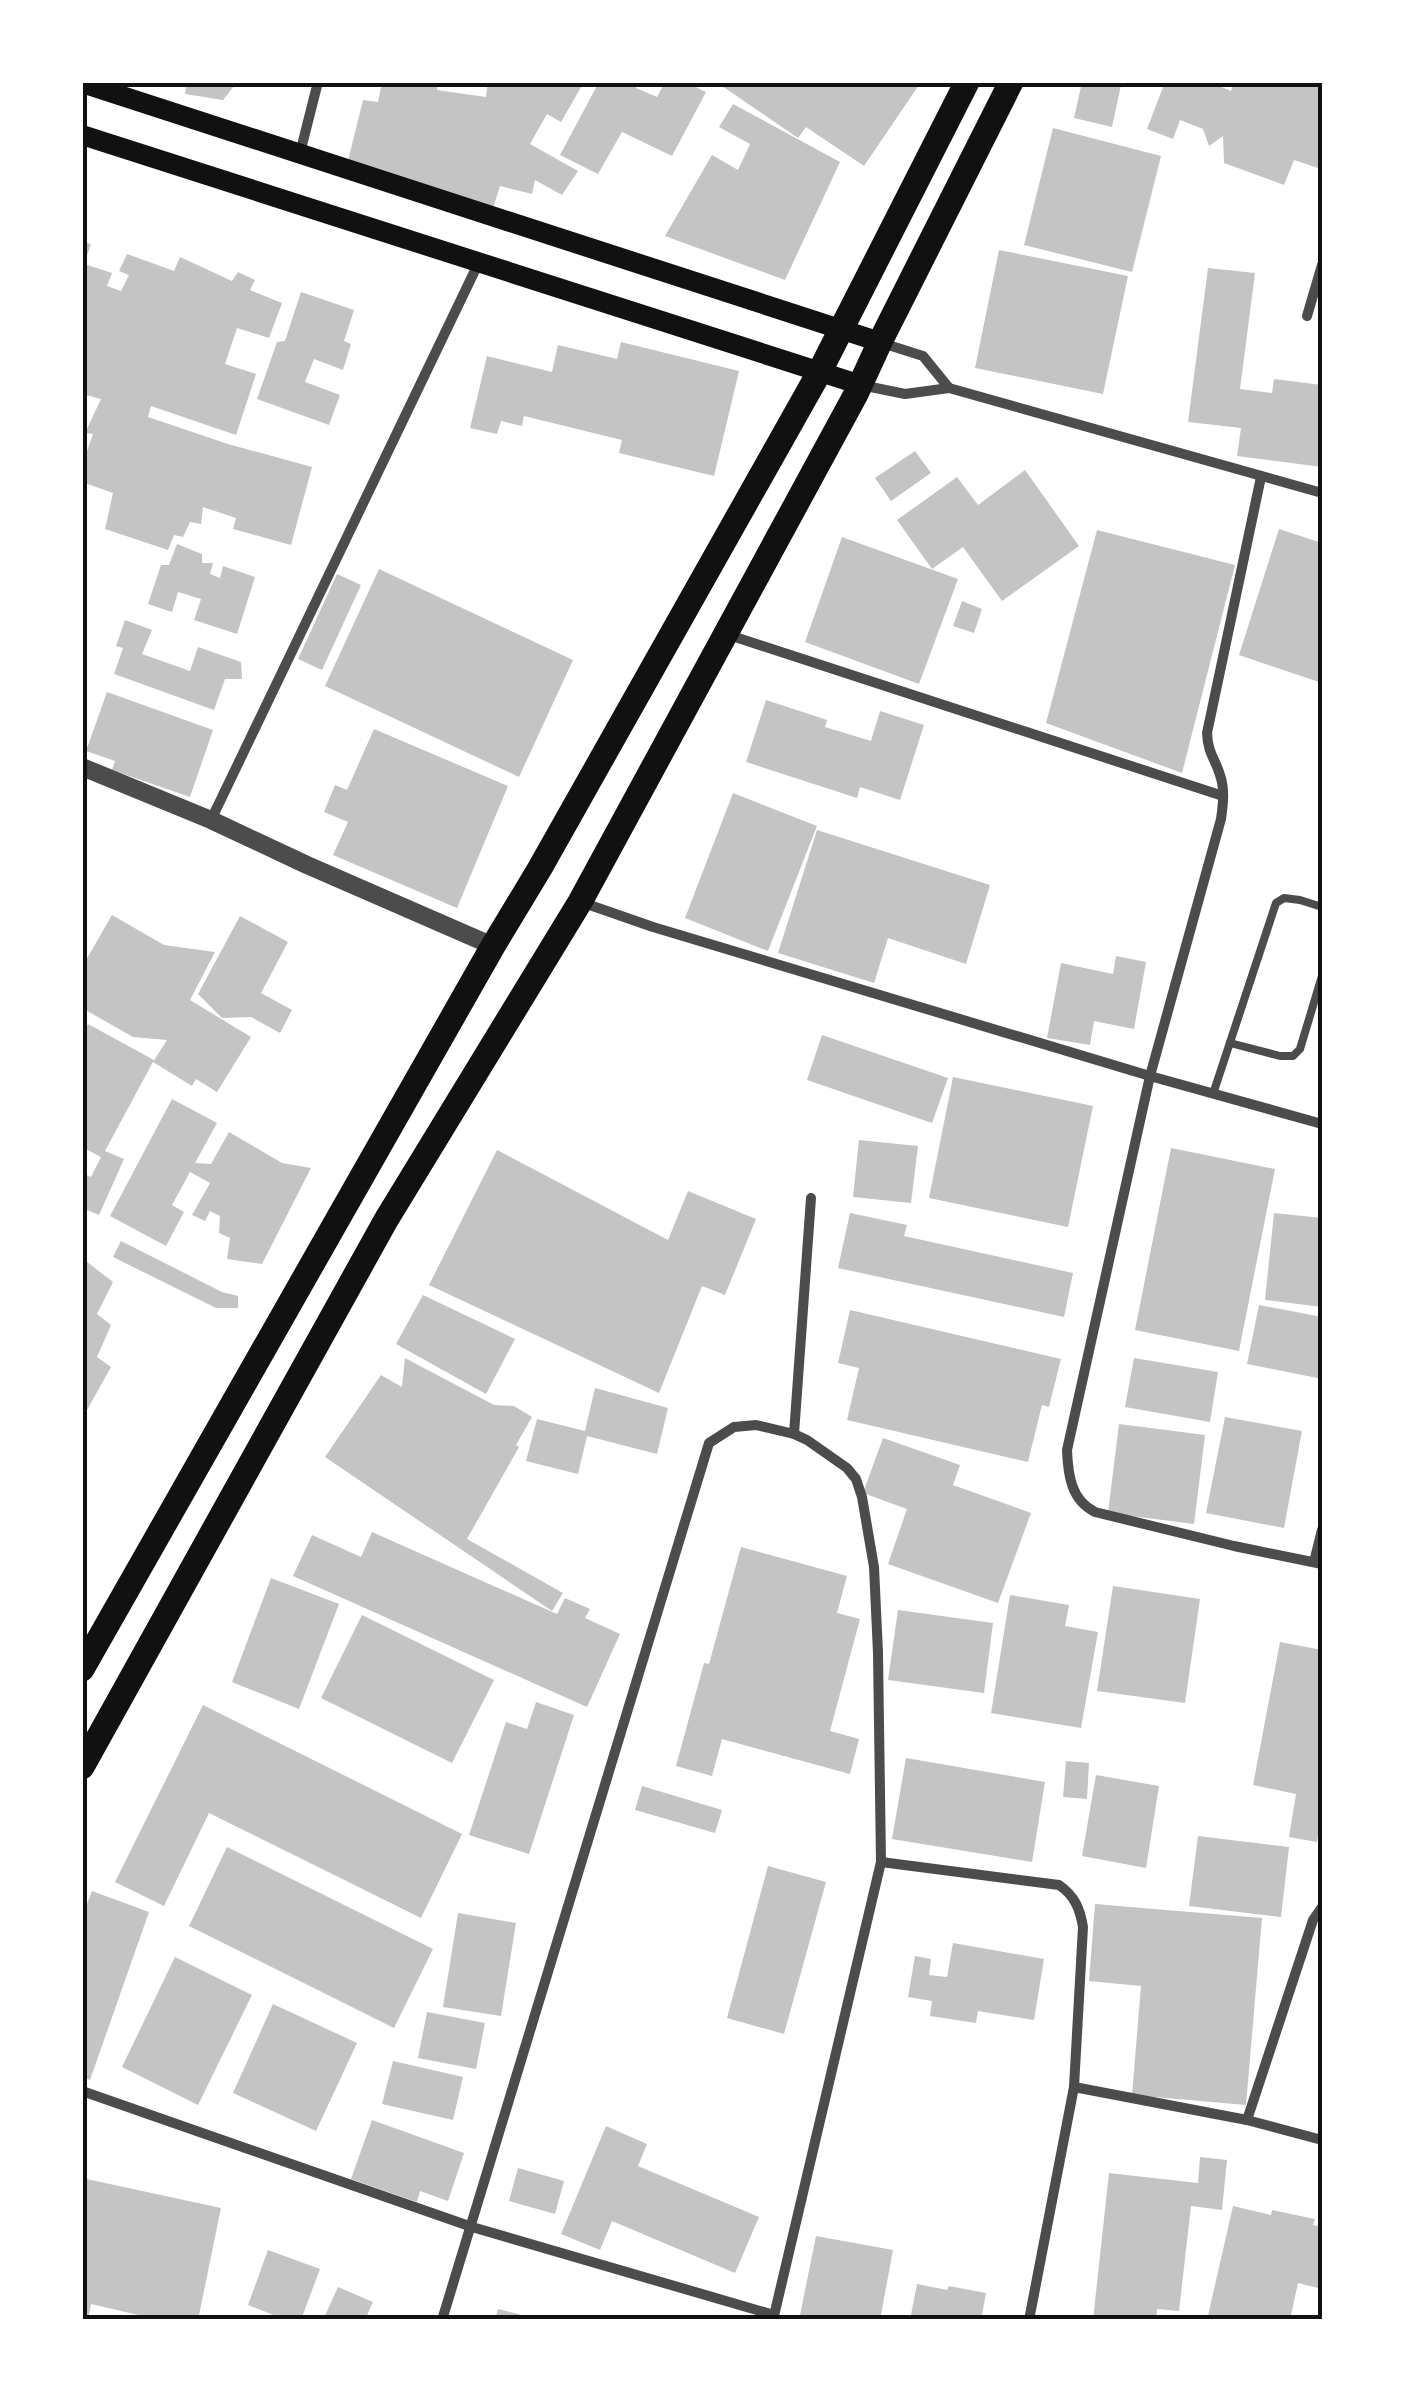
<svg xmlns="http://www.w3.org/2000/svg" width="1405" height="2402" font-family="'IBM Plex Sans',sans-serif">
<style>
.building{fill:#c4c4c4}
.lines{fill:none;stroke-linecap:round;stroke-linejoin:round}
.service{stroke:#4c4c4c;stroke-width:8}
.minor{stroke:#4c4c4c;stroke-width:10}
.tertiary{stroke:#4c4c4c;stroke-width:18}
.secondary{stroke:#111;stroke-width:20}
.primary{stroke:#111;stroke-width:25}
.neatline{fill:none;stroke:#111;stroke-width:4}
</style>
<rect width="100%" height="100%" fill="#fff"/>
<g class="building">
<polygon points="187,82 237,82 223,100 185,94"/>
<polygon points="382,82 438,82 437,90 486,97 488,82 505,82 522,87 524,82 584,82 561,122 547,114 530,144 578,171 562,195 535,180 532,194 500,186 492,211 347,165 363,100 378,102"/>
<polygon points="599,82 639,82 636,88 657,97 665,82 686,82 706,92 672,156 622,132 598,174 560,155"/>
<polygon points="725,82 921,82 864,166 806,127 798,138 722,86"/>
<polygon points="1082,82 1110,82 1121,85 1112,127 1074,118"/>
<polygon points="1165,82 1218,82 1219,86 1231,91 1234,82 1316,82 1322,85 1321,169 1294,160 1284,185 1224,163 1223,136 1209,146 1203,129 1180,120 1173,139 1147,129"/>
<polygon points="733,104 840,162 785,280 665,236 712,155 738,170 750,144 719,127"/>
<polygon points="1053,128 1161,156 1132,272 1024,245"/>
<polygon points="82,242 91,244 84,264 112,273 107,286 121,291 129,275 119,271 127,254 174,271 180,257 232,281 238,272 255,280 250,290 282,303 269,338 237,328 225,364 256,374 236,435 151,406 148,417 228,444 312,467 291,545 233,529 236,518 203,507 201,524 190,522 183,537 174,535 168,550 105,529 113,493 82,482 82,465 93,434 85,433 101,399 82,394"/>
<polygon points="999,250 1128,276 1103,394 975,368"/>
<polygon points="1208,268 1255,273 1240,389 1272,393 1274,379 1322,385 1322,467 1237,456 1241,428 1188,422"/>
<polygon points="301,292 354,310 344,341 351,344 343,370 314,359 305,382 340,395 329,425 257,399 277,342 285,341"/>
<polygon points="621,342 739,371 714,476 619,453 622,440 524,416 522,426 501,421 497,434 470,428 487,356 552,372 558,345 617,359"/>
<polygon points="915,451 931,473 891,501 875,478"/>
<polygon points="1025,470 1079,546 1002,601 963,547 932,569 897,520 957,477 978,505"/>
<polygon points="1279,529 1322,543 1322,683 1239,655"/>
<polygon points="1097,530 1235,565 1182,773 1046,723"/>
<polygon points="842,537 958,579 919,684 805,642"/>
<polygon points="177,544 202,554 202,563 213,563 210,574 220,578 223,566 255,577 237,634 194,620 201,599 178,592 172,612 148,604 161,565 169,565"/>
<polygon points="379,569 573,660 519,777 325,686"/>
<polygon points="337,574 361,585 322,670 298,659"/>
<polygon points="962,601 982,609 974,633 953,626"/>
<polygon points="125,620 152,630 142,654 190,671 198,647 241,662 242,679 225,679 214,710 114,674 123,648 116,646"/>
<polygon points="107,692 213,730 190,797 112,770 115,761 86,751"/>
<polygon points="766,700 827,720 825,727 871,741 880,711 924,725 900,800 860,787 857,798 746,762"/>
<polygon points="374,729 508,786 457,908 333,855 348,822 324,812 335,785 347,790"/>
<polygon points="733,793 817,826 768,951 685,918"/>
<polygon points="817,830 990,885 966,964 888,938 874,983 778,953"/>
<polygon points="112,915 164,945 215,952 190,1000 251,1037 217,1092 196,1079 192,1086 153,1062 167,1040 133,1037 82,1008 82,967"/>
<polygon points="240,916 288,942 261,993 292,1010 280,1033 251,1017 222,1018 198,994"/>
<polygon points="1116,956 1146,962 1134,1029 1094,1021 1090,1045 1047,1038 1061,963 1113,974"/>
<polygon points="88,1024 154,1060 105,1151 124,1159 99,1215 82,1208 82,1173 91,1177 101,1157 82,1147 82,1035"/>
<polygon points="822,1035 948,1078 932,1123 807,1080"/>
<polygon points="953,1077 1093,1106 1068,1227 929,1198"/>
<polygon points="172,1099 217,1123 195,1163 211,1164 229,1132 282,1163 311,1168 262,1264 227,1259 230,1238 219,1233 220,1216 210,1211 205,1221 192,1215 210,1183 190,1172 172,1205 184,1212 166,1246 110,1216"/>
<polygon points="859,1140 918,1146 911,1203 853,1197"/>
<polygon points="1171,1148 1275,1169 1239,1351 1135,1330"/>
<polygon points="497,1150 668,1240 688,1191 756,1219 725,1295 702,1286 659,1393 429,1285"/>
<polygon points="850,1213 907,1225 904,1236 1073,1273 1064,1317 838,1268"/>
<polygon points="1274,1213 1322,1218 1322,1307 1265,1300"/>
<polygon points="121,1241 222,1292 238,1296 238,1308 216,1308 113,1257"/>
<polygon points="82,1258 113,1282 97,1314 111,1325 97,1357 111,1367 82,1419"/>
<polygon points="423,1295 515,1339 486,1394 396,1344"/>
<polygon points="1259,1305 1322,1317 1322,1379 1247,1364"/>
<polygon points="850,1310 1061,1359 1049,1407 1042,1405 1028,1462 847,1420 859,1368 838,1363"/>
<polygon points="405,1358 494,1405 514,1406 532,1417 516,1445 519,1447 467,1539 563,1593 552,1611 325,1457 381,1375 402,1387"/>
<polygon points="1134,1358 1218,1372 1210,1422 1125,1407"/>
<polygon points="595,1388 668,1408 657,1454 587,1436 578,1474 526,1461 537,1419 585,1431"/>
<polygon points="1225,1417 1302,1431 1284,1528 1206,1513"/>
<polygon points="1119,1424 1205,1435 1194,1524 1108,1513"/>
<polygon points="883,1438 960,1465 953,1485 1031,1513 998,1603 888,1564 907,1509 863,1493"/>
<polygon points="372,1532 557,1614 565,1598 590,1609 585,1618 620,1634 587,1707 293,1576 312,1535 361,1557"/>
<polygon points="741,1547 847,1576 837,1613 860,1619 830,1731 859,1739 850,1774 722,1739 712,1776 676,1766 704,1663 709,1664"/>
<polygon points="271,1578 339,1604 299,1709 232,1682"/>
<polygon points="1113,1586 1200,1599 1185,1703 1097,1691"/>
<polygon points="1010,1595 1069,1605 1065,1626 1098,1632 1081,1728 991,1713"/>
<polygon points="898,1610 993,1623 984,1693 888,1680"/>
<polygon points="362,1615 494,1680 452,1763 321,1698"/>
<polygon points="1280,1642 1322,1650 1322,1810 1317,1842 1289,1837 1296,1794 1253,1785"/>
<polygon points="536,1702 574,1715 529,1854 469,1835 506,1722 527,1729"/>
<polygon points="203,1705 462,1834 421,1918 209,1813 164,1906 115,1882"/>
<polygon points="906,1758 1045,1782 1032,1862 892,1839"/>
<polygon points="1066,1761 1089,1763 1087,1799 1063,1797"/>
<polygon points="1096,1775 1159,1786 1146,1868 1082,1856"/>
<polygon points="642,1786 722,1810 715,1833 635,1810"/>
<polygon points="1198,1836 1289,1847 1281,1917 1189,1906"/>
<polygon points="227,1847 433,1949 394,2028 189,1926"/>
<polygon points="768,1866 826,1882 784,2034 727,2018"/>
<polygon points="92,1891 149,1912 90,2080 82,2077 82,1917"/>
<polygon points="1095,1904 1262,1918 1246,2105 1132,2095 1141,1986 1089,1981"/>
<polygon points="458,1913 516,1923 501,2016 443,2007"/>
<polygon points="953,1943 1044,1959 1034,2020 978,2011 976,2023 930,2016 932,2001 908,1997 915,1956 931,1959 929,1975 947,1977"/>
<polygon points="175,1957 252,1995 198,2105 122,2067"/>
<polygon points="273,2004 357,2043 316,2131 233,2093"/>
<polygon points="427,2012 485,2023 476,2069 418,2058"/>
<polygon points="393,2061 463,2077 453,2120 382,2104"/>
<polygon points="372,2120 464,2153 448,2201 420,2191 417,2202 351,2179"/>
<polygon points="606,2126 647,2144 638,2166 759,2217 735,2273 612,2221 600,2250 561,2234"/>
<polygon points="1200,2157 1227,2160 1222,2210 1191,2206 1179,2311 1157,2309 1156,2320 1093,2320 1109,2173 1198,2183"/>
<polygon points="518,2168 564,2181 555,2214 509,2201"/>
<polygon points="82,2178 221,2208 198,2320 160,2320 91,2304 88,2320 82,2320"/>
<polygon points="1233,2206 1271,2215 1272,2210 1315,2219 1313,2225 1322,2227 1322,2289 1298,2283 1290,2320 1207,2320"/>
<polygon points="816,2236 893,2250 880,2320 799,2320"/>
<polygon points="268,2250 320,2269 301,2320 286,2320 248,2305"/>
<polygon points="917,2284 947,2290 949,2286 986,2293 981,2320 910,2320"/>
<polygon points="338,2287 373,2302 365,2320 323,2320"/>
<polygon points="498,2309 534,2318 534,2320 495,2320"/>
</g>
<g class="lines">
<g class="service">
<polyline points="1230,1043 1280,1056 1293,1056 1300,1049 1322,976"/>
<polyline points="1213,1094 1276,903 1284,898 1300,900 1322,907"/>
</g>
<g class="minor">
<polyline points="300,153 318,82"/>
<polyline points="1307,316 1322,265"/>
<polyline points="882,343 923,356 949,388"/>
<polyline points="861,385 905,394 949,388 1322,493"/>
<path d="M1261 477 1207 733C1208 754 1215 758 1220 775 1225 789 1223 805 1221 819L1150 1076 1067 1450C1068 1475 1071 1500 1095 1512L1234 1546 1322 1564"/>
<polyline points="726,634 1223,796"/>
<polyline points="211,820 479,262"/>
<polyline points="581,902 653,927 1150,1076 1322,1124"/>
<polyline points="794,1434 811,1198"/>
<polyline points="1314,1562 1322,1530"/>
<path d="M881 1862 1059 1885C1075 1896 1080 1909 1083 1927L1074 2087 1029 2320"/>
<polyline points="1074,2087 1247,2120 1322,2140"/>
<polyline points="82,2091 472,2227 774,2315"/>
<polyline points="1247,2120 1313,1920 1322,1907"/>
<polyline points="442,2320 709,1443 734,1427 756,1425 794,1434 807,1440 847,1468 856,1479 862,1497 874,1567 878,1653 881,1862 773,2320"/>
</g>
<polyline class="tertiary" points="82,767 211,820 307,865 493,946"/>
<g class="secondary">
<polyline points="82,83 880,342"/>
<polyline points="82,135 861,385"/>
</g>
<g class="primary">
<polyline points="82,1669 493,946 540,868 820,371 967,82"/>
<polyline points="82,1767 386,1220 580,902 856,394 880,342 1011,82"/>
</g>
</g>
<rect width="1405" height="2402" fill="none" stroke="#ffffff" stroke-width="170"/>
<rect x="85" y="85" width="1235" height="2232" class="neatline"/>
</svg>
